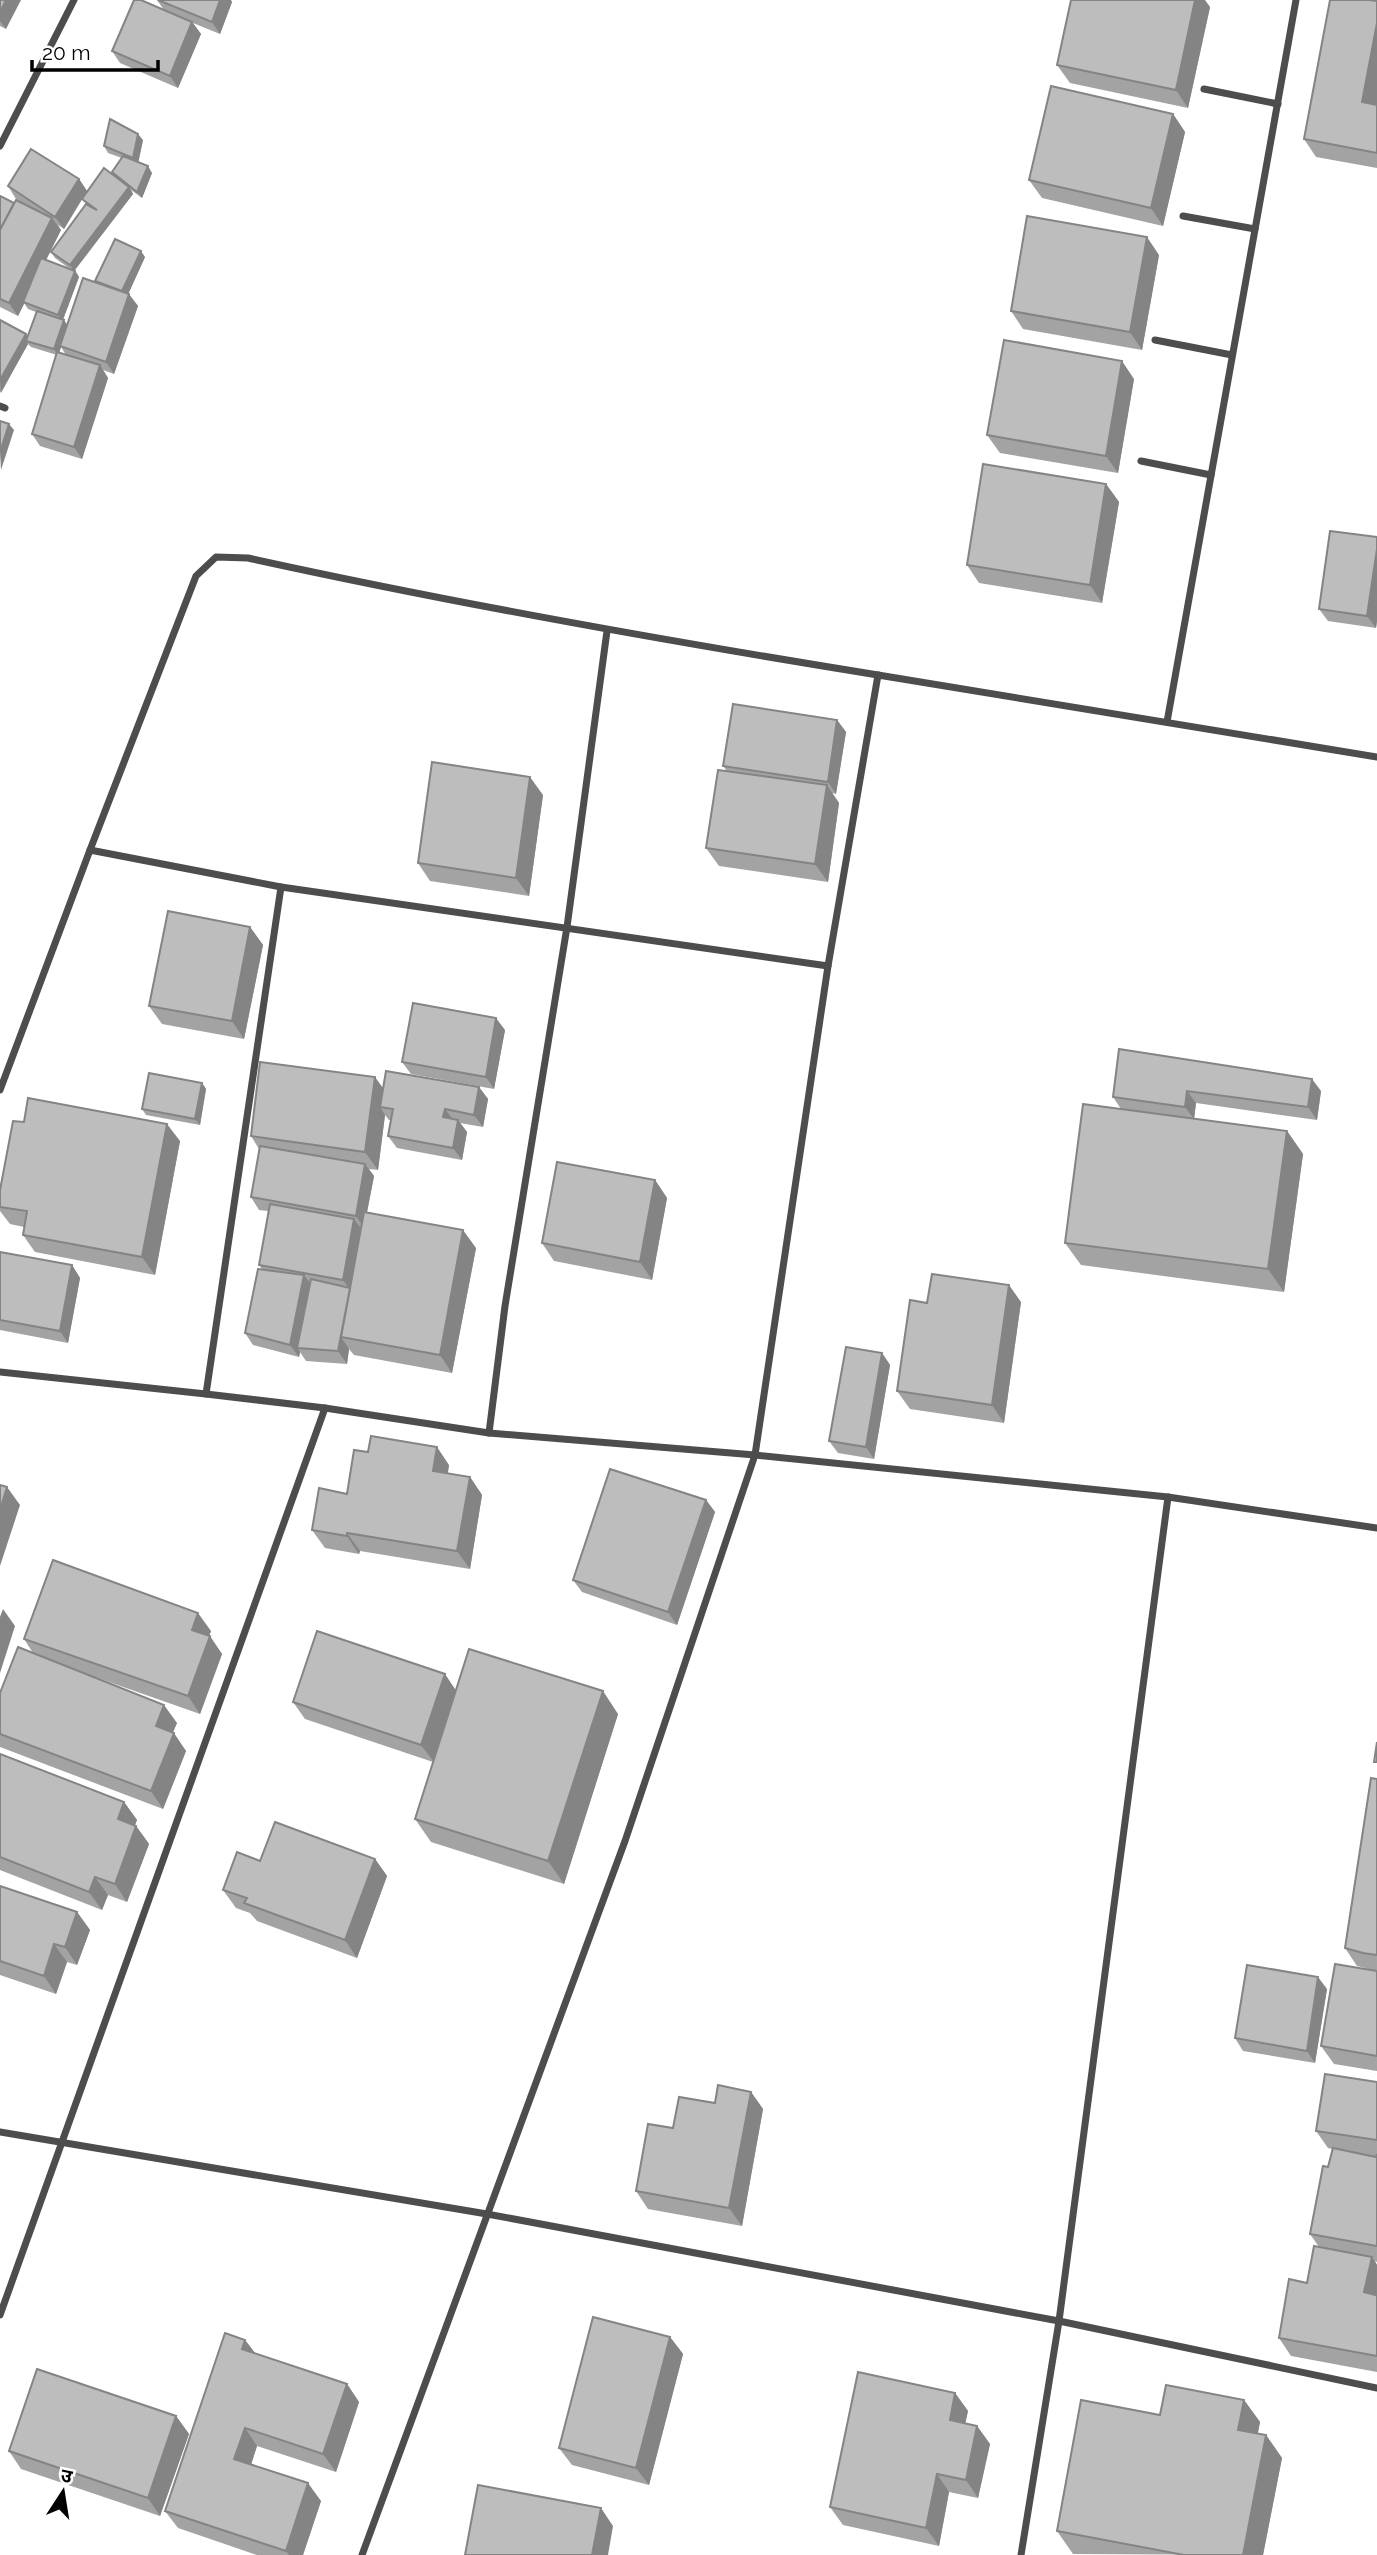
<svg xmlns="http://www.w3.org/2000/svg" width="1377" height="2555" font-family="Raleway,'Noto Sans Devanagari',sans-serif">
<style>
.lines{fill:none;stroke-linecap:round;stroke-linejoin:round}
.street{stroke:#4d4d4d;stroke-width:7}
.wall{fill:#a3a3a3;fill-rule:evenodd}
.shaded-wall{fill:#848484}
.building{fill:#bdbdbd;stroke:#848484;stroke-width:2}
</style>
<rect width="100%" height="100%" fill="#fff"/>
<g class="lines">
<g class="street">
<polyline points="1204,89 1278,104"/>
<polyline points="0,146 74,0"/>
<polyline points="1183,216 1255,229"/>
<polyline points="1155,340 1232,355"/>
<polyline points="0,406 5,408"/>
<polyline points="1141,461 1211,475"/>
<polyline points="1167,722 1296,0"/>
<path d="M90 850 196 576 216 557 248 558C457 604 667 641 878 675"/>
<polyline points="0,1090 90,850 281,887 828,966"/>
<polyline points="0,1372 206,1394 281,887"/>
<polyline points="325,1408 489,1433 505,1306 567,927 607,631"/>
<polyline points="489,1433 755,1455 1168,1497 1377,1528"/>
<polyline points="0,2132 487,2214 1059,2321 1377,2388"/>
<polyline points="0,2315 325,1408 206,1394"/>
<polyline points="362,2555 625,1841 755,1455 828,966 878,675 1377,757"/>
<polyline points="1021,2555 1059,2321 1168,1497"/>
</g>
</g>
<g class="wall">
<polygon points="0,0 6,29 0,26"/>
<polygon points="157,0 232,2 220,34 193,23 201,34 178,88 120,63 112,51 164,10"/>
<polygon points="1377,1 1377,168 1316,157 1304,139"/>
<polygon points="1210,7 1188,108 1070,83 1057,65"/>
<polygon points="1173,114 1185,132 1163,226 1042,198 1029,180"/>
<path d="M143 140 138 162 152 173 142 198 131 190 133 194 75 270 79 277 63 320 67 325 96 282 145 257 128 294 138 306 114 374 103 370 108 378 82 459 40 446 32 434 57 355 31 347 28 344 0 393V320L28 337 36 312 28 309 24 303 18 316 0 307V197L14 203H23L16 199 8 186 79 179 87 191 115 177 112 172 122 158 108 153 104 146ZM82 199 86 204 51 252 55 258 70 269 46 260 61 230 58 225 64 229ZM61 347 66 355 59 353Z"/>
<polygon points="1159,255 1142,350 1023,329 1011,311"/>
<polygon points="1134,379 1118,473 1000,453 987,435"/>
<polygon points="1106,484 1119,502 1102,603 979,583 967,565"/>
<polygon points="1377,537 1377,621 1376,628 1328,621 1319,609"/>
<polygon points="837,720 846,732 836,794 832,793 839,803 828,882 719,866 706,848 727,771 723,766"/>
<polygon points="543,795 529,896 430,881 418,863"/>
<polygon points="250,927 263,945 244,1039 162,1024 149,1006"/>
<polygon points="505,1030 494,1089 411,1074 402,1062"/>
<polygon points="1119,1049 1321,1091 1317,1120 1196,1103 1194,1119 1287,1131 1303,1154 1284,1292 1081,1265 1065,1243 1121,1109 1113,1097"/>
<polygon points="202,1083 206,1089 200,1125 146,1115 142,1109"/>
<polygon points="479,1087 488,1099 483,1127 460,1123 467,1132 462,1160 397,1148 388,1136 391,1120 389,1120 385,1115 378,1170 369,1169 374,1176 367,1212 476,1248 452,1373 354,1355 349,1349 347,1364 306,1361 300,1352 299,1357 253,1345 245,1333 262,1269 259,1265 268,1211 259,1210 251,1197 259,1149 251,1136 383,1089"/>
<polygon points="180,1141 155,1275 35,1252 23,1235 24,1227 10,1224 0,1211 0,1190"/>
<polygon points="655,1180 667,1198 652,1280 554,1261 542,1243"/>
<polygon points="0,1252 72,1265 80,1278 68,1343 0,1330"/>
<polygon points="1021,1302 1004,1423 910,1409 897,1391"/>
<polygon points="882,1353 890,1365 874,1459 838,1453 829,1441"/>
<polygon points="449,1465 448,1473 470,1477 482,1495 470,1569 360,1551 359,1554 325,1548 312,1530 347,1494"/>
<polygon points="706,1500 715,1512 677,1625 582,1592 573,1580"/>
<polygon points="211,1631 209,1636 222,1654 200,1714 92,1676 177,1723 172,1733 186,1751 163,1809 0,1747 0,1693 33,1653 24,1639"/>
<polygon points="456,1690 618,1714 564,1884 431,1842 415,1819 433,1762 305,1719 293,1702"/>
<polygon points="0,1754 124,1802 137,1820 135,1825 136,1826 149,1844 127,1902 108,1895 102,1910 0,1870"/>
<polygon points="1377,1779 1377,1971 1357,1966 1345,1948"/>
<polygon points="375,1859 387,1876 357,1958 257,1921 250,1913 236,1908 223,1890 260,1861"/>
<polygon points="0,1886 77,1912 90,1930 77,1965 67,1962 56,1994 0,1975"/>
<polygon points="1377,1971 1377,2071 1334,2064 1321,2046"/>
<polygon points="1327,1989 1315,2063 1243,2051 1235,2038"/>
<polygon points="1377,2082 1377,2262 1375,2261 1377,2265 1377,2372 1291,2356 1279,2338 1307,2283 1319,2247 1310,2234 1332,2149 1328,2148 1316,2131"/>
<polygon points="751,2092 763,2109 742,2226 648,2209 636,2191 673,2128 715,2103"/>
<polygon points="670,2337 683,2354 649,2485 572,2465 559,2448"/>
<polygon points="245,2340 255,2353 347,2384 359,2402 336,2472 257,2446 251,2465 321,2501 303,2555 257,2555 178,2528 165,2511"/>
<polygon points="955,2393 968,2411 965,2424 977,2426 990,2444 978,2498 949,2492 939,2546 843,2525 830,2507"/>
<polygon points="1244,2400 1260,2422 1258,2433 1266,2435 1282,2458 1263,2555 1073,2554 1057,2531 1160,2415"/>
<polygon points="176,2416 189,2434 160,2516 21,2469 9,2451"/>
</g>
<g class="shaded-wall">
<polygon points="6,0 21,0 6,29 0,21 0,12"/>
<polygon points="220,0 231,0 232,2 220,34 212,22"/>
<polygon points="1195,0 1205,0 1210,7 1188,108 1176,90"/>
<polygon points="192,22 201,34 178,88 170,76"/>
<polygon points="1377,23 1377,106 1362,102"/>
<polygon points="1173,114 1185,132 1163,226 1151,208"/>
<polygon points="138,134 143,140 138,164 133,158"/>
<polygon points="148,166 152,173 142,198 137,192"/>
<polygon points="79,179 87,191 64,229 55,217"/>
<polygon points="129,187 133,194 74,271 70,265"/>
<polygon points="52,218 61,230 18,316 9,303"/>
<polygon points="1147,237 1159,255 1142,350 1130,332"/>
<polygon points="141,251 145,257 126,299 121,293"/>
<polygon points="75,271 79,277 62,322 58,315"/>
<polygon points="129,294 138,306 114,374 106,362"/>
<polygon points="64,320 68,326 60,346 61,347 58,356 54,349"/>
<polygon points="26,334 30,340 26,341 28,344 1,393 0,380"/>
<polygon points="1122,361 1134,379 1118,473 1106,456"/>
<polygon points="100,365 108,378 82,459 74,447"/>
<polygon points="9,424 14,430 1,470 0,452"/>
<polygon points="1106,484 1119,502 1102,603 1090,585"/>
<polygon points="1377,549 1377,621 1376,628 1367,616"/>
<polygon points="837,720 846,732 836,794 828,782"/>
<polygon points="530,777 543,795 529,896 516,878"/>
<polygon points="827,785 839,803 828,882 815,864"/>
<polygon points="250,927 263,945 244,1039 232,1021"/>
<polygon points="496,1018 505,1030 494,1089 486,1077"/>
<polygon points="375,1077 388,1095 380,1107 385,1115 378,1170 365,1152"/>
<polygon points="1312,1079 1321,1091 1317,1120 1308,1107"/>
<polygon points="202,1083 206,1089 200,1125 195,1119"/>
<polygon points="479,1087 488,1099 483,1127 474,1115"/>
<polygon points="1187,1091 1196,1103 1194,1119 1185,1107"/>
<polygon points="445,1109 454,1121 443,1117"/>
<polygon points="458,1120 467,1132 462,1160 453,1148"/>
<polygon points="167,1124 180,1141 155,1275 142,1257"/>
<polygon points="1287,1131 1303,1154 1284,1292 1268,1269"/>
<polygon points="365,1164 374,1176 364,1228 356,1216"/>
<polygon points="655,1180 667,1198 652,1280 640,1262"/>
<polygon points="354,1219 363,1231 341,1337 349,1349 347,1364 338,1351 350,1290 343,1280"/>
<polygon points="463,1230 476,1248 452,1373 440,1355"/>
<polygon points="72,1265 80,1278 68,1343 60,1331"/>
<polygon points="304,1275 313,1287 297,1348 300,1352 299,1357 290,1345"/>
<polygon points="1009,1285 1021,1302 1004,1423 992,1405"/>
<polygon points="882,1353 890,1365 874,1459 866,1447"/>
<polygon points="437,1447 449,1465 445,1488 433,1471"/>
<polygon points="470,1477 482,1495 470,1569 457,1551"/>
<polygon points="7,1487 20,1505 0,1566 0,1510"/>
<polygon points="706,1500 715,1512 677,1625 668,1612"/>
<polygon points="347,1533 360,1551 359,1554 347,1536"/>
<polygon points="3,1609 15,1626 0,1673 0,1617"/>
<polygon points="198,1613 211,1631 204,1647 192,1630"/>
<polygon points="210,1636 222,1654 200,1714 188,1696"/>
<polygon points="445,1674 457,1692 434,1762 421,1745"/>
<polygon points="603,1691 618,1714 564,1884 548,1861"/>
<polygon points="164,1705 177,1723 168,1744 156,1726"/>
<polygon points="174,1733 186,1751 163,1809 151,1791"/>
<polygon points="124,1802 137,1820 130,1837 118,1819"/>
<polygon points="136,1826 149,1844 127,1902 115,1884"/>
<polygon points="375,1859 387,1876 357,1958 345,1940"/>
<polygon points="95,1877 108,1895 102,1910 89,1892"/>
<polygon points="77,1912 90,1930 77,1965 65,1947"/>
<polygon points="54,1944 67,1962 56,1994 44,1976"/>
<polygon points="1318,1977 1327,1989 1315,2063 1307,2051"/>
<polygon points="751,2092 763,2109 742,2226 729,2208"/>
<polygon points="1372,2257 1377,2265 1377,2308 1364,2292"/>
<polygon points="670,2337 683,2354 649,2485 636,2468"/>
<polygon points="245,2340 258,2357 242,2349"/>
<polygon points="347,2384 359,2402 336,2472 323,2454"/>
<polygon points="955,2393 968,2411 962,2438 950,2420"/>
<polygon points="1244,2400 1260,2422 1254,2452 1238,2430"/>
<polygon points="176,2416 189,2434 160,2516 148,2498"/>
<polygon points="977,2426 990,2444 978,2498 966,2480"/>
<polygon points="245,2428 257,2446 247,2477 234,2459"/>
<polygon points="1266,2435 1282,2458 1263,2555 1243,2555"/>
<polygon points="937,2474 949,2492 939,2546 926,2528"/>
<polygon points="308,2483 321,2501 303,2555 289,2555 286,2551"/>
<polygon points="601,2508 613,2526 608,2555 592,2555"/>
</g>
<g class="building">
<polygon points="0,0 6,0 0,12"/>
<polygon points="134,0 141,0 192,22 170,76 112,51"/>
<polygon points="158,0 220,0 212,22"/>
<polygon points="1071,0 1195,0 1176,90 1057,65"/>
<polygon points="1330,0 1370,0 1377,1 1377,23 1362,102 1377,105 1377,153 1304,139"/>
<polygon points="1051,86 1173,114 1151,208 1029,180"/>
<polygon points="110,119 138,134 133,158 104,146"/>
<polygon points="31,149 79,179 55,217 8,186"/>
<polygon points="123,156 148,166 137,192 112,172"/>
<polygon points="104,168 129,187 70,265 51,252 86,204 97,210 82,199"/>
<polygon points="0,196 14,203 0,230"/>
<polygon points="16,200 52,218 9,303 0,299 0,230"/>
<polygon points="1027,216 1147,237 1130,332 1011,311"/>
<polygon points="115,239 141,251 122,291 95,281"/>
<polygon points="41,258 75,271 58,315 23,302"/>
<polygon points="83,278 129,294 106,362 60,346"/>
<polygon points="37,311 64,320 54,349 26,341"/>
<polygon points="0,320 26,334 0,380"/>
<polygon points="1004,340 1122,361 1106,456 987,435"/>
<polygon points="57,352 100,365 74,447 32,434"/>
<polygon points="0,421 9,424 0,452"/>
<polygon points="983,464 1106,484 1090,585 967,565"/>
<polygon points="1330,531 1377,537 1377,549 1367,616 1319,609"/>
<polygon points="733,704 837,720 828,782 723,766"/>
<polygon points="432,762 530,777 516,878 418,863"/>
<polygon points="718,770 827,785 815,864 706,848"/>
<polygon points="168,911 250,927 232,1021 149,1006"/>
<polygon points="413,1003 496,1018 486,1077 402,1062"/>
<polygon points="1119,1049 1312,1079 1308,1107 1187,1091 1185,1107 1113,1097"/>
<polygon points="260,1062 375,1077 365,1152 251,1136"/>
<polygon points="386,1071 479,1087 474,1115 445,1109 443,1117 458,1120 453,1148 388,1136 393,1109 380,1107"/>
<polygon points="149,1073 202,1083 195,1119 142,1109"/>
<polygon points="28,1098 167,1124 142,1257 23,1235 27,1211 0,1207 0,1190 13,1121 24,1122"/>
<polygon points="1083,1104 1287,1131 1268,1269 1065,1243"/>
<polygon points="260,1146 365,1164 356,1216 251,1197"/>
<polygon points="557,1162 655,1180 640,1262 542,1243"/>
<polygon points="270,1204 354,1219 343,1280 259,1265"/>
<polygon points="364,1212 463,1230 440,1355 341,1337"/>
<polygon points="0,1252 72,1265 60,1331 0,1320"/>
<polygon points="258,1269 304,1275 290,1345 245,1333"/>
<polygon points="932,1274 1009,1285 992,1405 897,1391 910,1300 927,1303"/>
<polygon points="311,1279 350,1288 338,1351 297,1348"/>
<polygon points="846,1347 882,1353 866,1447 829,1441"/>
<polygon points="371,1436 437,1447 433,1471 470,1477 457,1551 347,1533 347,1536 312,1530 319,1488 347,1494 354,1450 368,1452"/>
<polygon points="610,1469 706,1500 668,1612 573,1580"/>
<polygon points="0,1485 7,1487 0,1510"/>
<polygon points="53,1560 198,1613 192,1630 210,1636 188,1696 24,1639"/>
<polygon points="317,1631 445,1674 421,1745 293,1702"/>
<polygon points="18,1647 164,1705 156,1726 174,1733 151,1791 0,1734 0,1693"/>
<polygon points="469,1649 603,1691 548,1861 415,1819"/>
<polygon points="1377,1742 1377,1762 1374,1762"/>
<polygon points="0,1754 124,1802 118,1819 136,1826 115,1884 95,1877 89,1892 0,1857"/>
<polygon points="1371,1778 1377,1779 1377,1955 1363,1953 1345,1948"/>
<polygon points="275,1822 375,1859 345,1940 244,1903 247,1898 223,1890 237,1852 260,1861"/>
<polygon points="0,1886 77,1912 65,1947 54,1944 44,1976 0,1961"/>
<polygon points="1335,1964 1377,1971 1377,2056 1321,2046"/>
<polygon points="1247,1965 1318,1977 1307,2051 1235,2038"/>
<polygon points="1325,2074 1377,2082 1377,2140 1316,2131"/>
<polygon points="718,2085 751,2092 729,2208 636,2191 648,2124 673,2128 679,2097 715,2103"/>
<polygon points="1333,2148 1376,2157 1377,2154 1377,2246 1310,2234 1323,2166 1328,2167"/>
<polygon points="1314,2246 1372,2257 1364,2292 1375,2295 1377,2283 1377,2356 1279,2338 1289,2279 1307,2283"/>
<polygon points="593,2317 670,2337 636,2468 559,2448"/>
<polygon points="225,2333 245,2340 242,2349 347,2384 323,2454 245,2428 234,2459 308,2483 286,2551 165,2511"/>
<polygon points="37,2369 176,2416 148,2498 9,2451"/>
<polygon points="858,2372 955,2393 950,2420 977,2426 966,2480 937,2474 926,2528 830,2507"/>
<polygon points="1166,2385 1244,2400 1238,2430 1266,2435 1243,2555 1184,2555 1057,2531 1081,2400 1160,2415"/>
<polygon points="478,2485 601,2508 592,2555 465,2555"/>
</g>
<g transform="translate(63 2492) rotate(12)" stroke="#ffffff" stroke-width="5" paint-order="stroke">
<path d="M0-5L12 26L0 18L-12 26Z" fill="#000000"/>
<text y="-10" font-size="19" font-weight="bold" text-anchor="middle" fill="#000000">उ</text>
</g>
<path d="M32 60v10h126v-10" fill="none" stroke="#000000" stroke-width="3.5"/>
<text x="42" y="60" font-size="21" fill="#000000" stroke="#ffffff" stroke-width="5" paint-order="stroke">20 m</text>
</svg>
